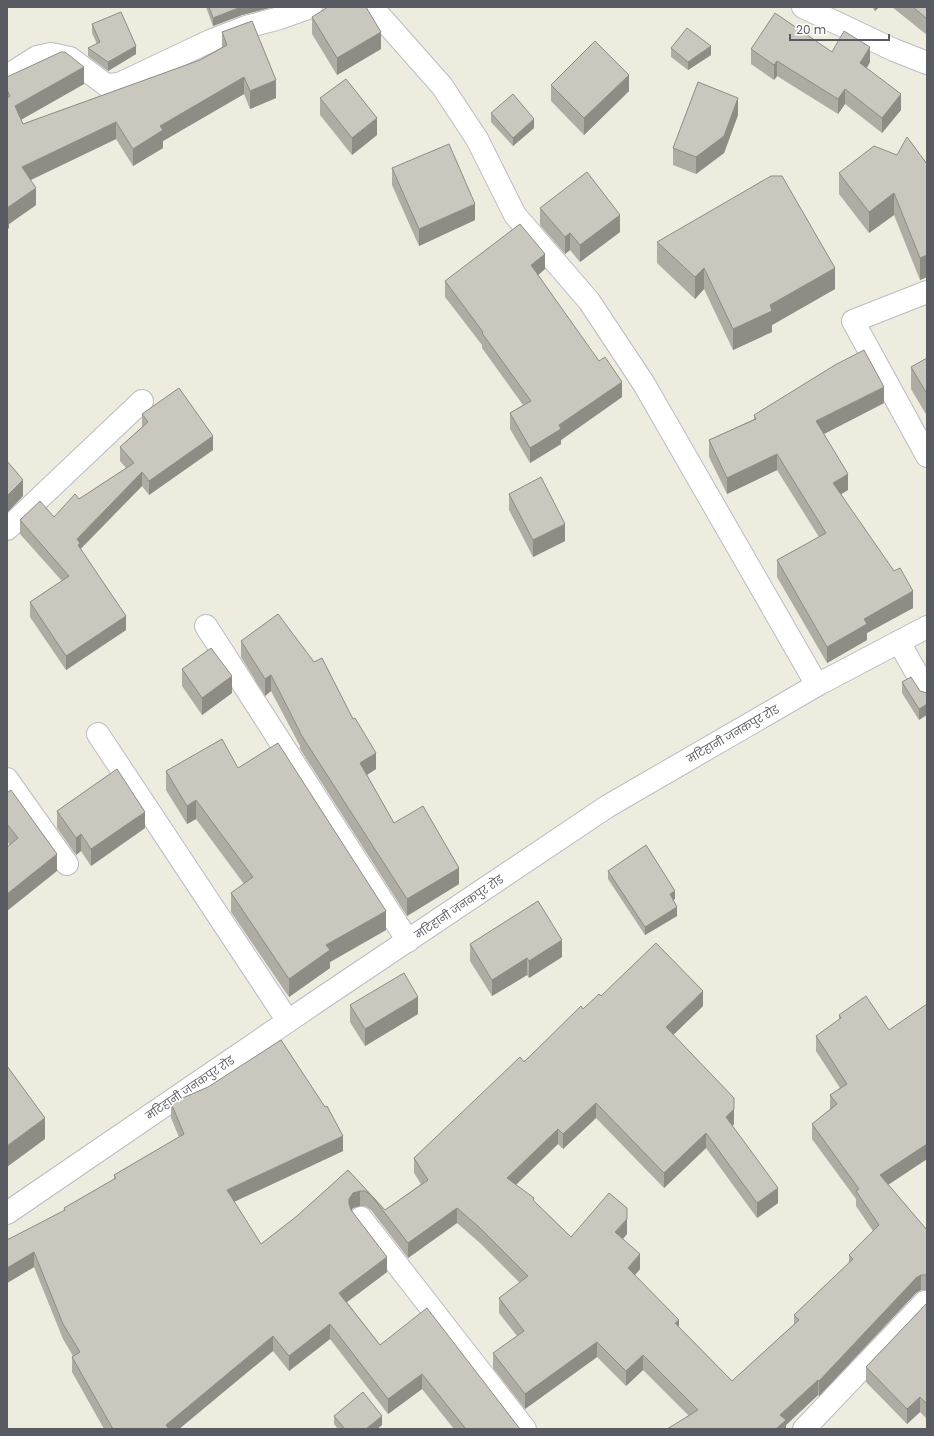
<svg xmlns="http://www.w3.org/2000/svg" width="934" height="1436" font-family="Poppins,'Noto Sans Devanagari',sans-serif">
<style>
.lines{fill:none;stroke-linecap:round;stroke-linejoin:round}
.minor-casing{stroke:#babcc2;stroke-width:24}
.minor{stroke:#fff;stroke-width:22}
.wall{fill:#aeaca3}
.shaded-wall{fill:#8d8c85}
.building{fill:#cac8be;stroke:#8d8c85}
.labels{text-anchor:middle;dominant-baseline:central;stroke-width:3;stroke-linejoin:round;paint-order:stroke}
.street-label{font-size:11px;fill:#585b62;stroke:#fff}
</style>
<rect width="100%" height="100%" fill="#edecdf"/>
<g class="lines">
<g class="minor-casing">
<g id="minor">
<polyline points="372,7 442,86 477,139 515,215 589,301 644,384 817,685"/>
<polyline points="803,7 894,50 927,63"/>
<polyline points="7,76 37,57 51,54 70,58 106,85 119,84 210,41 246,27 280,18 311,7"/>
<polyline points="927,292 853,321 927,456"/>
<polyline points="7,529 142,401"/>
<polyline points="206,626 408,941"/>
<polyline points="899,642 927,692"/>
<polyline points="98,734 288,1021"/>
<polyline points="7,779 67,864"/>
<polyline points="7,1213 316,1002 608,806 817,685 927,627"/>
<polyline points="361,1218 525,1429"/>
<polyline points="804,1429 925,1302"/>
</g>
</g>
<use href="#minor" class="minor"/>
</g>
<g class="wall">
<polygon points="206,7 273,7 242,15 213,26"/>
<polygon points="872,7 879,7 875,11"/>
<polygon points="892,7 927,7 927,35"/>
<polygon points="312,17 381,49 337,75 312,34"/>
<polygon points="92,24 136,54 108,71 88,56 88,48 97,44 92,33"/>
<polygon points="222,32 276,98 250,109 244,94 163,141 163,148 133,166 116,139 31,180 36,205 9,224 9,228 7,229 7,77 84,84 21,120 23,124 200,60 222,47"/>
<polygon points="671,48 711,55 688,70 671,57"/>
<polygon points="751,49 832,52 870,62 867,68 901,110 882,133 845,104 838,114 777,76 774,80 751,64"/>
<polygon points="551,85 629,91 584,135 551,101"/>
<polygon points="320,98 377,135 352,155 320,115"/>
<polygon points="491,113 534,128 513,146 491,122"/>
<polygon points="738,115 724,153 696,174 673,165 673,148"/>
<polygon points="897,155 927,164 927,277 920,280 894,215 869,233 839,194 839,173"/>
<polygon points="392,168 475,220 419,246 392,185"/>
<polygon points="540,208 620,232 580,262 570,250 565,254 540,225"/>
<polygon points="657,242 835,289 772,325 772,332 733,350 704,289 695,299 657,263"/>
<polygon points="545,269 538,275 622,397 561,440 561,444 530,463 510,429 510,413 523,405 482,348 482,345 445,297 445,281"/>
<polygon points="927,358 927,416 911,389 911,367"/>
<polygon points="884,403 824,434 848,490 841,494 913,608 867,633 867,640 827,663 777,577 777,560 819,537 777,470 727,494 709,457 709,440 754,419 754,415"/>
<polygon points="142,414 213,450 149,495 142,486 81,549 126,630 66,670 30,617 30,602 62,581 20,534 20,520 54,517 79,499 126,468 120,461 120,447 142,427"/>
<polygon points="509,494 565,541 533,557 509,510"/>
<polygon points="241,641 376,769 367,775 394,823 459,884 407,916 300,749 300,746 271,691 265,696 241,657"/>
<polygon points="182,669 232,693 202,715 182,686"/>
<polygon points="902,682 920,691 919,720 902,693"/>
<polygon points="238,768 386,930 330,962 330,968 289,997 231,912 231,893 244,884 196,819 187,824 166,790 166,771"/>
<polygon points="7,793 57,871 10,845 7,841"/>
<polygon points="57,811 145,828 91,866 81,851 76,855 57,828"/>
<polygon points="608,871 675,899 673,900 677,916 645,935 608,879"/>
<polygon points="470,944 562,957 529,978 527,975 492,996 470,961"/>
<polygon points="601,996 703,1006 673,1035 734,1124 732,1126 778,1203 757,1218 706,1148 664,1188 596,1118 563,1149 558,1144 516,1185 534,1201 571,1237 627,1234 623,1239 640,1269 635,1275 679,1327 732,1381 794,1324 794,1315 849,1263 849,1255 873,1231 856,1206 856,1199 812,1139 812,1124 830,1109 830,1095 840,1088 816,1051 816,1036 839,1020 839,1015 889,1030 927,1004 927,1159 888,1185 927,1230 927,1290 921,1290 916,1293 819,1396 818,1395 786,1425 786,1429 689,1416 643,1370 626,1386 597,1357 525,1409 493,1368 493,1353 517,1336 499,1313 499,1298 520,1283 480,1243 457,1223 408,1258 371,1210 365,1206 360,1206 353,1208 351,1211 387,1272 347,1302 380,1345 520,1429 454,1429 422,1389 388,1414 330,1339 289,1371 273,1351 179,1429 104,1429 72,1372 72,1357 73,1356 63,1339 34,1267 7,1283 64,1211 64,1208 114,1179 114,1175 179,1137 171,1118 171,1103 343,1151 234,1202 261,1244 297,1216 348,1170 385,1210 421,1184 414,1173 414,1158 583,1009"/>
<polygon points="350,1005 418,1014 365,1046 350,1022"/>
<polygon points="927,1303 927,1419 920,1412 907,1424 866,1382 866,1367"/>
<polygon points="334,1416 382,1425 377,1429 338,1429 334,1424"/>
</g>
<g class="shaded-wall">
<polygon points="241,7 273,7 242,15 213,26 213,18"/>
<polygon points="875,7 879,7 875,11"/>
<polygon points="381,32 381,49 337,75 337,58"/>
<polygon points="136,46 136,54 108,71 108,62"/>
<polygon points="711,46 711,55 688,70 688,62"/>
<polygon points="870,47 870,62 860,78 860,63"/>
<polygon points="777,61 777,76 774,80 774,65"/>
<polygon points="84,67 84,84 15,123 15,106"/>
<polygon points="629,75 629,91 584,135 584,118"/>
<polygon points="244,77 244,94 163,141 163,148 133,166 133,149 160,126"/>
<polygon points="276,80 276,98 250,109 250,91"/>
<polygon points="845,89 845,104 838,114 838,99"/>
<polygon points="901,94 901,110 882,133 882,118"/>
<polygon points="738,98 738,115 724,153 696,174 696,157"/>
<polygon points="377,118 377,135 352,155 352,138"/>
<polygon points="534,119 534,128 513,146 513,138"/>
<polygon points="116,122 116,139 22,184 22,167"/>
<polygon points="36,188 36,205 9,224 9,228 7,229 7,208"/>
<polygon points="894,193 894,215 869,233 869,212"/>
<polygon points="475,204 475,220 419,246 419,229"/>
<polygon points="620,215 620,232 580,262 580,245"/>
<polygon points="570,233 570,250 565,254 565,237"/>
<polygon points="545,254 545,269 531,281 531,265"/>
<polygon points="927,255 927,277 920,280 920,258"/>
<polygon points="704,268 704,289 695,299 695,277"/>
<polygon points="835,268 835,289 772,325 772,332 733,350 733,329 770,305"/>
<polygon points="622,382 622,397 561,440 561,444 530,463 530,448 559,425"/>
<polygon points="884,387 884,403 816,438 816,421"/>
<polygon points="213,436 213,450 149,495 149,481"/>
<polygon points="777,454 777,470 727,494 727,478"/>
<polygon points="142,472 142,486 80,549 78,559 77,539"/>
<polygon points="848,474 848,490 833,499 833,483"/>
<polygon points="23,480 23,496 7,513 7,496"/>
<polygon points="565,524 565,541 533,557 533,540"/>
<polygon points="913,591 913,608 867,633 867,640 827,663 827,647 864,619"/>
<polygon points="126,616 126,630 66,670 66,656"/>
<polygon points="271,675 271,691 265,696 265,679"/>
<polygon points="232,676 232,693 202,715 202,698"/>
<polygon points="927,704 927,715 919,720 919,709"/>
<polygon points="376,753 376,769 360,779 360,763"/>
<polygon points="196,800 196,819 187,824 187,806"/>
<polygon points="145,812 145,828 91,866 91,849"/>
<polygon points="81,834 81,851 76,855 76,838"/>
<polygon points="57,854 57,871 7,911 7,894"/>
<polygon points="459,868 459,884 407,916 407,899"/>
<polygon points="675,891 675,899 670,902 670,894"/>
<polygon points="677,907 677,916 645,935 645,927"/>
<polygon points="386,911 386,930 330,962 330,968 289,997 289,979 326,945"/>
<polygon points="562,940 562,957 529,978 529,961"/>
<polygon points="527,958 527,975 492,996 492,980"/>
<polygon points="703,991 703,1006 666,1042 666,1027"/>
<polygon points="418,997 418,1014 365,1046 365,1029"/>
<polygon points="596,1103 596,1118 563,1149 563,1134"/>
<polygon points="734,1109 734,1124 726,1132 726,1117"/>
<polygon points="45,1118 45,1139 7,1167 7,1146"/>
<polygon points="558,1129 558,1144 507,1193 507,1178"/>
<polygon points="706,1133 706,1148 664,1188 664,1173"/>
<polygon points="343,1136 343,1151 227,1205 227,1190"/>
<polygon points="927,1144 927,1159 880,1190 880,1175"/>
<polygon points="778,1188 778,1203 757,1218 757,1203"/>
<polygon points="360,1191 360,1206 353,1208 349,1214 349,1199 353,1193"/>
<polygon points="457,1208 457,1223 408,1258 408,1243"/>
<polygon points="627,1219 627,1234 615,1247 615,1232"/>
<polygon points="34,1252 34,1267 7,1283 7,1268"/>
<polygon points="640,1254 640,1269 628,1283 628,1268"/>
<polygon points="387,1257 387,1272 339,1308 339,1293"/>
<polygon points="921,1275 921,1290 916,1293 819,1396 819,1381 916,1278"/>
<polygon points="679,1320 679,1335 675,1323"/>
<polygon points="330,1324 330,1339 289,1371 289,1356"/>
<polygon points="273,1336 273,1351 179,1429 166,1429 166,1425"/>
<polygon points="597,1342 597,1357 525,1409 525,1394"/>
<polygon points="643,1355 643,1370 626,1386 626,1371"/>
<polygon points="422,1374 422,1389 388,1414 388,1399"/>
<polygon points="818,1380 818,1395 786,1425 786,1429 776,1429 780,1415"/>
<polygon points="920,1397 920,1412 907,1424 907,1409"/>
<polygon points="382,1416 382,1425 377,1429 366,1429"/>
</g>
<g class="building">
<polygon points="209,7 241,7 213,18"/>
<polygon points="328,7 366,7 381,32 337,58 312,17"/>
<polygon points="913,7 927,7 927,19"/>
<polygon points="121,12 136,46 108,62 88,48 100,42 92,24"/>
<polygon points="775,13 832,52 844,31 870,47 860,63 901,94 882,118 845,89 838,99 777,61 774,65 751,49"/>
<polygon points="252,21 276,80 250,91 244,77 160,126 163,130 133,149 116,122 22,167 36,188 7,208 9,210 7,212 7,98 10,96 7,90 7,77 61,52 65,52 84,67 15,106 23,124 200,60 227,45 222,32"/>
<polygon points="687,28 711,46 688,62 671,48"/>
<polygon points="595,41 629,75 584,118 551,85"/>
<polygon points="346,79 377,118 352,138 320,98"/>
<polygon points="698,82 738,98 724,136 696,157 673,148"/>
<polygon points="513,94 534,119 513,138 491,113"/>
<polygon points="907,137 927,164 927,255 920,258 894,193 869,212 839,173 874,146 897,155"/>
<polygon points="449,144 475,204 419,229 392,168"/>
<polygon points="587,172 620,215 580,245 570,233 565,237 540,208"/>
<polygon points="771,176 782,176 835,268 770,305 772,311 733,329 704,268 695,277 657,242"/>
<polygon points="520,224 545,254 531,265 599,361 605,357 622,382 559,425 561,429 530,448 510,413 531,401 482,333 483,332 445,281"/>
<polygon points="864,350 884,387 816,421 848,474 833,483 894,571 900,568 913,591 864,619 867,624 827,647 777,560 826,533 777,454 727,478 709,440 756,419 754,415 835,365"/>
<polygon points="927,358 927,394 911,367"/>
<polygon points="179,388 213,436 149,481 142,472 77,539 80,543 78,545 126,616 66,656 30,602 69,576 20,520 40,501 54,517 75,494 79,499 134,463 120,447 148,422 142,414"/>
<polygon points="7,461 23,480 7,496"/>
<polygon points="541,477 565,524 533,540 509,494"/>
<polygon points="278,614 314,662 322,658 353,719 355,718 376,753 360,763 394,823 423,806 459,868 407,899 300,733 300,732 271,675 265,679 241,641"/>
<polygon points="211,648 232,676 202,698 182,669"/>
<polygon points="911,677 920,691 927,693 927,704 919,709 902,682"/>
<polygon points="222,739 238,768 278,743 386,911 326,945 330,950 289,979 231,893 253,877 196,800 187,806 166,771"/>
<polygon points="117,769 145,812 91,849 81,834 76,838 57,811"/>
<polygon points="11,790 57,854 7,894 7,847 18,838 7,824 7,793"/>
<polygon points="646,845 675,891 670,894 677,907 645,927 608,871"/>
<polygon points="538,901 562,940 529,961 527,958 492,980 470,944"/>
<polygon points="656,943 703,991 666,1027 734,1098 734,1109 726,1117 778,1188 757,1203 706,1133 664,1173 596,1103 563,1134 558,1129 507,1178 534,1198 533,1200 571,1237 609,1193 627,1208 627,1219 615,1232 640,1254 628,1268 679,1320 675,1323 732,1381 799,1320 794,1315 853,1259 849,1255 879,1225 856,1191 859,1189 812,1124 837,1104 830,1095 847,1084 816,1036 841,1018 839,1015 866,996 889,1030 927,1004 927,1144 880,1175 927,1230 927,1275 921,1275 916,1278 819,1381 818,1380 780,1415 786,1420 776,1429 667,1429 698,1410 643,1355 626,1371 597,1342 525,1394 493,1353 524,1331 499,1298 528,1276 480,1228 457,1208 408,1243 371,1195 365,1191 360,1191 353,1193 349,1199 349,1204 351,1210 387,1257 339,1293 380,1345 427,1308 520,1429 466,1429 422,1374 388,1399 330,1324 289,1356 273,1336 166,1425 169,1429 113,1429 72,1357 80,1352 63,1324 34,1252 7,1268 7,1240 65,1210 64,1208 116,1178 114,1175 184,1134 171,1103 208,1087 281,1040 325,1107 327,1106 343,1136 227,1190 261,1244 297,1216 348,1170 385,1210 428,1180 414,1158 520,1057 524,1062 581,1006 583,1009 599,994 601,996"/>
<polygon points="404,973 418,997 365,1029 350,1005"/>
<polygon points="7,1066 45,1118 7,1146"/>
<polygon points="927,1303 927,1404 920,1397 907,1409 866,1367"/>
<polygon points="363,1392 382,1416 366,1429 345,1429 334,1416"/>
</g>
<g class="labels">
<g class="street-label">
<text transform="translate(733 734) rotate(-30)">मटिहानी जनकपुर रोड</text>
<text transform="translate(459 907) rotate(-34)">मटिहानी जनकपुर रोड</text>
<text transform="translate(190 1088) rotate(-34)">मटिहानी जनकपुर रोड</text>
</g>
</g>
<rect width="934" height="1436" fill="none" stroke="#585b62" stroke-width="16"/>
<path d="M790 34v6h99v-6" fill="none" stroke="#585b62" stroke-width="2"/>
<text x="796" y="34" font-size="12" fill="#585b62" stroke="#ffffff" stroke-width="3" paint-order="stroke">20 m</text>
</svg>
